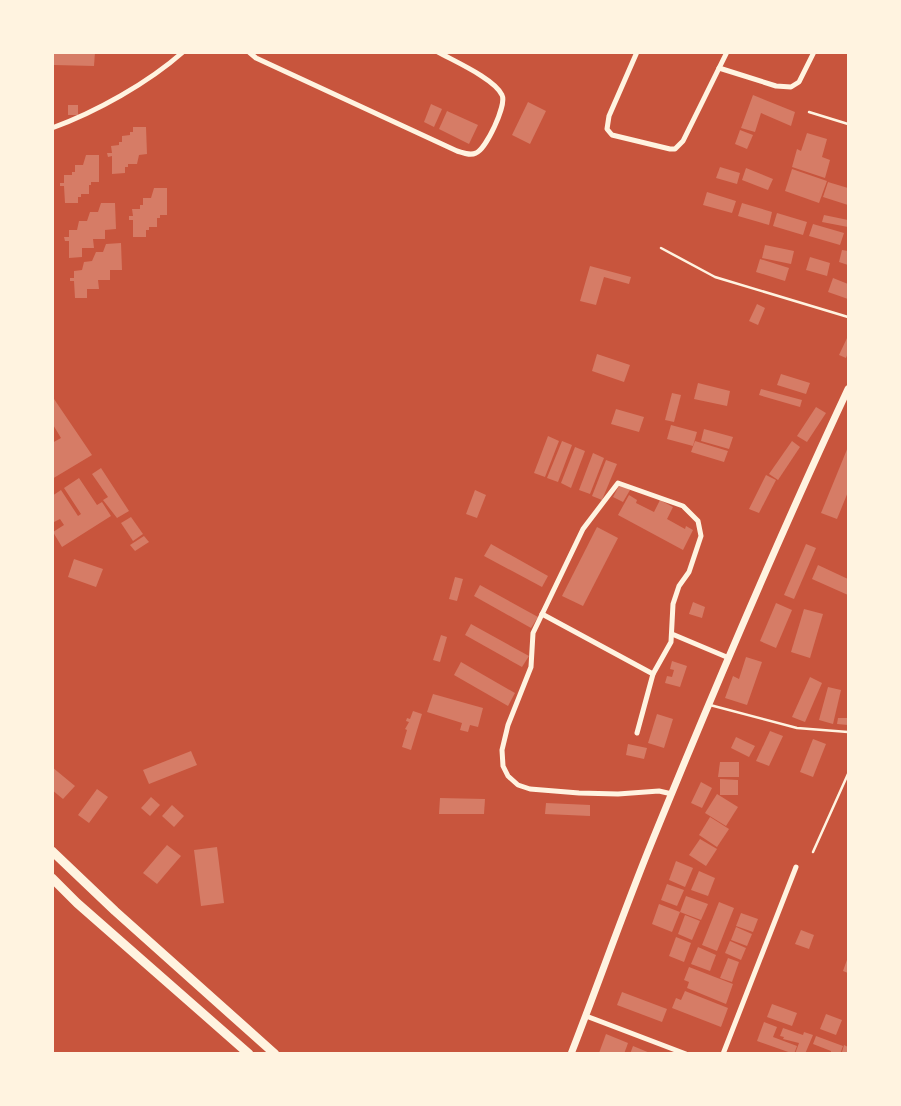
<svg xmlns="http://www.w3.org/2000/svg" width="901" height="1106" font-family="'Golos Text',sans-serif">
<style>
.building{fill:#d67c66}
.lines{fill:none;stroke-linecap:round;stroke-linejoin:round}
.service{stroke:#fff3e0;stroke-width:2.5}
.minor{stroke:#fff3e0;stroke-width:5}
.secondary{stroke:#fff3e0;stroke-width:7}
.trunk{stroke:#fff3e0;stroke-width:9}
</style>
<rect width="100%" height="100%" fill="#c8553d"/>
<g class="building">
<polygon points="54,52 95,52 94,66 54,65"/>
<polygon points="753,95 795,112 791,126 761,113 755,132 741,128"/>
<polygon points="528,102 546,111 530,144 512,135"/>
<polygon points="431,104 442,109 434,127 424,122"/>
<rect x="68" y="105" width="10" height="10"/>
<polygon points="447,111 478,125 469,144 439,129"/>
<polygon points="133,127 146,127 147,154 139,155 137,164 128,164 128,167 125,167 125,173 112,174 112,156 108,157 107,153 112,153 111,146 119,145 119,142 122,142 122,136 130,135 130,132 133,132"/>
<polygon points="740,130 753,135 747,149 735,144"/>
<polygon points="807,133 827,139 822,157 830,160 825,178 792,167 797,149 801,151"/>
<polygon points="86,155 99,155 99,182 91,182 91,185 89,185 89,194 81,194 81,197 78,197 78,203 65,203 64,186 60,186 60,183 64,183 64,175 72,175 72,172 75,172 75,165 83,165"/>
<polygon points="720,167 740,173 737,184 716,178"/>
<polygon points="746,168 773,179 768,190 742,180"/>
<polygon points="792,169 827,181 819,203 785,191"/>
<polygon points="828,182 848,188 848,205 823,197"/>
<polygon points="154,188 167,188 167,215 160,215 160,218 157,218 157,227 149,227 149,230 146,230 146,237 133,237 133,220 129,220 129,216 133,216 132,209 140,209 140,205 143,205 143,198 151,198"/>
<polygon points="707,192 736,201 732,213 703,205"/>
<polygon points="101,203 115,203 116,229 105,230 105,239 93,239 94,248 82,248 82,257 69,258 69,241 65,241 64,237 69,237 69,230 77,230 79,221 87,221 90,212 98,212"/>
<polygon points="742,203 772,212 769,225 738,216"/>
<polygon points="777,213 807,222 803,235 773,226"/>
<polygon points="824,215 848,220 848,227 822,222"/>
<polygon points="813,224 844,233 840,245 809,236"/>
<polygon points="121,243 122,270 110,270 110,280 98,280 99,289 87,289 87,298 75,298 74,281 70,281 70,278 74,278 74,271 82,270 84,262 92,261 96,252 103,252 106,244"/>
<polygon points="765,245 794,251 791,264 762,258"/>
<polygon points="842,250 848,251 848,265 839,262"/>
<polygon points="810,257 830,263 827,276 806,270"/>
<polygon points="760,259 789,268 785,281 756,272"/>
<polygon points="590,266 631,277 629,284 604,277 596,305 580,301"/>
<polygon points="833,278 848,284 848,299 828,292"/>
<polygon points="757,304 765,308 758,325 749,321"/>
<polygon points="848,336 848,353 846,358 839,355"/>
<polygon points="597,354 630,365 624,382 592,371"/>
<polygon points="781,374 810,383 806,394 777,385"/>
<polygon points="698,383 730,391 727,406 694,399"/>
<polygon points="761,389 802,400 800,407 759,395"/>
<polygon points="672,393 681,395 674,422 665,420"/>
<polygon points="52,396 92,455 52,479 52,443 61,438 52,423"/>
<polygon points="816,407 826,413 807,442 797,436"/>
<polygon points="616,409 644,417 639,432 611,424"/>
<polygon points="671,425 697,432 693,446 667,439"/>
<polygon points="704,429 733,437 729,449 701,441"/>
<polygon points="548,436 559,441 545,477 534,473"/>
<polygon points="562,441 572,445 558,482 547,478"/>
<polygon points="695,441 728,451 724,462 691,452"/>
<polygon points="792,441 800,447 778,480 769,474"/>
<polygon points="575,447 585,451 571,488 561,483"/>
<polygon points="848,447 848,492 837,519 821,513"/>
<polygon points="593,453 604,458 590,494 579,490"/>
<polygon points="606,460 617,464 602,500 592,496"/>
<polygon points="101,468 129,511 117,518 103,500 108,497 92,474"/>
<polygon points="766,475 776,480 759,513 749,509"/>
<polygon points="79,478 97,505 102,502 111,516 62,547 53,532 64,525 60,519 52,523 52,496 61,490 78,516 81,514 64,488"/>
<polygon points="620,484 630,490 623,502 613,497"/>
<polygon points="475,490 486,495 477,518 466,514"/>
<polygon points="629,495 637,500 636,503 654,512 660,500 673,507 667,519 685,529 686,526 693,530 683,550 618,515"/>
<polygon points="131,517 143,534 133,541 121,523"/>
<polygon points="597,527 618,538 583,606 562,596"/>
<polygon points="144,536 149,542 135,551 130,545"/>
<polygon points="491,544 548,576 542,587 484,556"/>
<polygon points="806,544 816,548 794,599 784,595"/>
<polygon points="74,559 103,569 96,587 68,577"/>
<polygon points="818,565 848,579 848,595 812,579"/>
<polygon points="455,577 463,579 457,601 449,599"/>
<polygon points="480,585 538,617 531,628 474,596"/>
<polygon points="693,602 705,607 702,618 689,614"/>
<polygon points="776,603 792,610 776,648 760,641"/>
<polygon points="804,609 823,614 810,658 791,652"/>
<polygon points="471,624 529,656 522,667 465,635"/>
<polygon points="441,635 447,637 440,662 433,660"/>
<polygon points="746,657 762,662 747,705 725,698 733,676 739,679"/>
<polygon points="672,661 687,666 680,687 665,683 667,676 672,677 674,670 670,669"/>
<polygon points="461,662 515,693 508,706 454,675"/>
<polygon points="810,677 822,683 805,722 792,717"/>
<polygon points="828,687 841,690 833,724 819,720"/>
<polygon points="433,694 483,708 478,727 470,725 468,732 460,730 462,723 427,712"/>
<polygon points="413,711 422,714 411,750 402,747 407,730 405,729 409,722 406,721 407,718 410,719"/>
<polygon points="657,714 673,719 664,748 648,743"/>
<polygon points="838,718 848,718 848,725 837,724"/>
<polygon points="770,731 783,736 769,766 756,761"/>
<polygon points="736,737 755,746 749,757 731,748"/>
<polygon points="813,739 826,744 813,777 800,772"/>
<polygon points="628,744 647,748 644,759 626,755"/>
<polygon points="191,751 197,765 149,784 143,770"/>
<polygon points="720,762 739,762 739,777 718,777"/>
<polygon points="52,767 75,786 63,799 52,790"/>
<polygon points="720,779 738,780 738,795 720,795"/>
<polygon points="701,782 712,788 702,808 691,803"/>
<polygon points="97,789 108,797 89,823 78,815"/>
<polygon points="717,794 738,807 726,826 705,813"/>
<polygon points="151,797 160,805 150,816 141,808"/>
<polygon points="440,798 485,799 484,814 439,814"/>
<polygon points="546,803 590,805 590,816 545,814"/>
<polygon points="172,805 184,816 174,827 162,816"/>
<polygon points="710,817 729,829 717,847 699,835"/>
<polygon points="700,839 717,849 706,866 689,855"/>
<polygon points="167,845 181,856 157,884 143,873"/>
<polygon points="217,847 224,903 201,906 194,850"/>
<polygon points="676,861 693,868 685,887 669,880"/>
<polygon points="699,871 715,878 708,896 691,890"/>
<polygon points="667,884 684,890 677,906 661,900"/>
<polygon points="686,896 708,904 701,920 680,912"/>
<polygon points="719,902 734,908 717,951 702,945"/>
<polygon points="659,904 680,912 672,932 652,924"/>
<polygon points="741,913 758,919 753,932 736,926"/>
<polygon points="685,915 700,921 692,940 678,934"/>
<polygon points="736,927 752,934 747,946 731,940"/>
<polygon points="801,930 814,935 809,949 795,944"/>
<polygon points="676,937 691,943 684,962 669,956"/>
<polygon points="730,941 746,948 741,960 725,953"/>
<polygon points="698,947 716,955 710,971 691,964"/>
<polygon points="848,957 848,973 843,971"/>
<polygon points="728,958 739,962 732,982 720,978"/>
<polygon points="689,967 733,984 726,1004 687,988 689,982 684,980"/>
<polygon points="685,991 728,1008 721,1027 672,1008 676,998 681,1000"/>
<polygon points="622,992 667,1009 662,1022 617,1005"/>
<polygon points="772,1004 797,1013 792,1026 767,1017"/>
<polygon points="826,1014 842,1020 836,1035 820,1029"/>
<polygon points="764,1022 777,1027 773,1037 797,1046 794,1054 757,1041"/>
<polygon points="783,1028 803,1035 804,1032 813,1035 805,1054 795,1054 799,1043 783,1039 784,1037 780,1036"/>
<polygon points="606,1034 628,1043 624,1054 599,1053"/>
<polygon points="816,1036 843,1046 840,1054 831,1054 831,1051 813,1044"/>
<polygon points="844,1045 848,1047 848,1054 842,1052"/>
<polygon points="633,1046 650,1053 650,1054 630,1054"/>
</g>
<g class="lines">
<g class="service">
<polyline points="809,112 848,124"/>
<polyline points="661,248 715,277 848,317"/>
<polyline points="710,705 797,728 848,732"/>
<polyline points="813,852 848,774"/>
</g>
<g class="minor">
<path d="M249 52 256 58 457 151C464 153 470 156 476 153 486 149 507 105 502 95 495 79 454 61 438 52"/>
<polyline points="637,52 609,116 607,129 612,135 670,149 675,149 683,141 727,52"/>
<polyline points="719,68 776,86 791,87 799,82 814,52"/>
<path d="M52 128C96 112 148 83 183 52"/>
<polyline points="542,614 653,674"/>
<polyline points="672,634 729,658"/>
<polyline points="637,733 653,674 671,642 673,604 679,586 689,572 701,536 698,521 683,506 618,483 583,529 533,633 531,667 508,725 502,750 503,766 508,776 518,785 530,789 579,793 618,794 659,791 672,794"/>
<polyline points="586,1016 686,1054"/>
<polyline points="723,1054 796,867"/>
</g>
<path class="secondary" d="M571 1054C599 982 624 910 653 839 715 687 779 537 848 389"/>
<g class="trunk">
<polyline points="52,851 115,911 275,1054"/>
<polyline points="52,878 77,903 249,1054"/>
</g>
</g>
<rect width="901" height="1106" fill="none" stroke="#fff3e0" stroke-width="108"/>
</svg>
